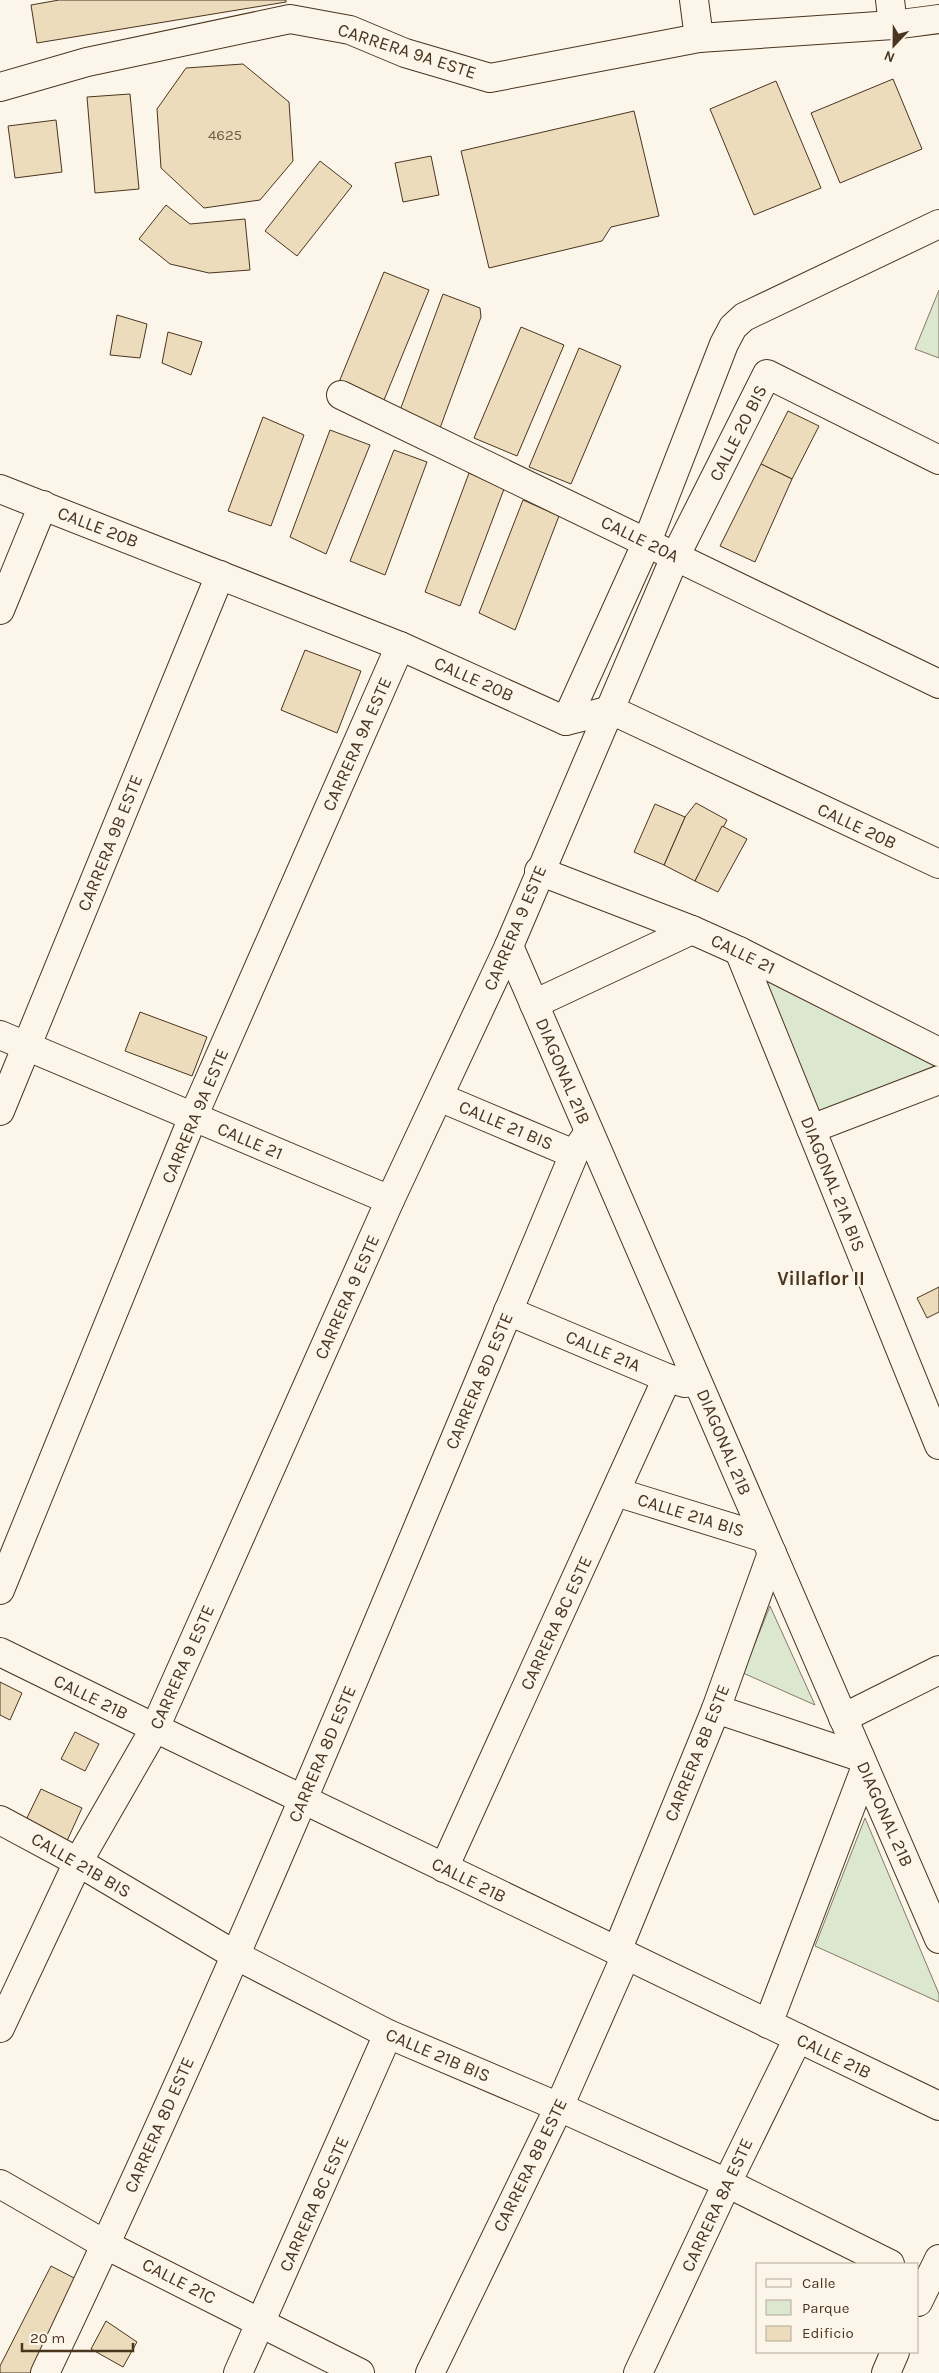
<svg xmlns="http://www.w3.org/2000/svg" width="939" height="2373" font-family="Karla,sans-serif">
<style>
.green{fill:#dce7d0;stroke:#887966}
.building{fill:#ecdcbc;stroke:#4a3520}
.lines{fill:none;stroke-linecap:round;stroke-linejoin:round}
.minor-casing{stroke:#4a3520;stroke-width:30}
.tertiary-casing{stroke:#4a3520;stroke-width:30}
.minor{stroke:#fbf6e9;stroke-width:28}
.tertiary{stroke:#fbf6e9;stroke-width:28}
.labels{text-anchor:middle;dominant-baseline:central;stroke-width:4;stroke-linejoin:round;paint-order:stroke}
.number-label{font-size:15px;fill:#725f47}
.street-label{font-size:18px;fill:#4a3520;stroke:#fbf6e9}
.neighbourhood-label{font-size:19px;font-weight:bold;fill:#4a3520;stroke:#fbf6e9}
</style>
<rect width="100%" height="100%" fill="#fbf6e9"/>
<g class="green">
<polygon points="939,290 939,358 915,349"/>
<polygon points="749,960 939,1064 819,1114"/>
<polygon points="770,1606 815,1705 743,1673"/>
<polygon points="865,1818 939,1994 939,2002 815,1946"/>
</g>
<g class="building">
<polygon points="59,0 286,0 286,2 37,43 31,5"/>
<polygon points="243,64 289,102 293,161 260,200 204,208 161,168 157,109 186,68"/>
<polygon points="893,79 922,149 840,183 811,113"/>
<polygon points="776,81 821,188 754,215 710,109"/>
<polygon points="130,94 139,189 95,193 87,97"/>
<polygon points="634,111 659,216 611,227 602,241 489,268 461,151"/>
<polygon points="56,120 62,172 15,178 8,126"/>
<polygon points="431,156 439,195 403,202 395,163"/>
<polygon points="320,161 352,186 297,256 265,231"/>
<polygon points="166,205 190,224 245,219 250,270 209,273 170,264 139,239"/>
<polygon points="384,272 429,290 382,405 337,387"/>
<polygon points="443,294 480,308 481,317 440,428 399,413"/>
<polygon points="117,315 147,324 140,358 110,355"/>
<polygon points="521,327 564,345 517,456 474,438"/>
<polygon points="168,332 202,342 191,375 162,363"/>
<polygon points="579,348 621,366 571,484 529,467"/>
<polygon points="788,411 819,426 792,479 761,464"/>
<polygon points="263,417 304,435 271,526 228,511"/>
<polygon points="330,430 370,445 326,554 290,537"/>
<polygon points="394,450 427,462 385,575 350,561"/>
<polygon points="761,464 792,479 755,562 720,546"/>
<polygon points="469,473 504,489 460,606 425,592"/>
<polygon points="523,500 559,516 515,630 479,613"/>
<polygon points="305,650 361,671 337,733 281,710"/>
<polygon points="696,803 727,820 695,881 664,865 685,817"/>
<polygon points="655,804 685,817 664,865 634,852"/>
<polygon points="722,826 747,839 718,892 695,881"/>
<polygon points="140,1012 207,1037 192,1076 125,1051"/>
<polygon points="939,1287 939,1312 927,1318 917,1298"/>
<polygon points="0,1682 22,1693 10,1720 0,1715"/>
<polygon points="75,1732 99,1744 85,1771 61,1759"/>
<polygon points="41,1789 82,1808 66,1843 24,1824"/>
<polygon points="51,2266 78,2280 31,2373 0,2373 0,2366"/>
<polygon points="106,2321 137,2342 123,2367 91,2349"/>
</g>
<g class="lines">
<g class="minor-casing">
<g id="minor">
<polyline points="694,0 699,38"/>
<polyline points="890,0 893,25"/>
<polyline points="0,87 87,62 290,19 350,30 405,53 490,78 699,38 893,25 939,19"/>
<polyline points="341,395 939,684"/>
<polyline points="0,489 400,646 566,721 611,710 939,864"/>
<polyline points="0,610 43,505"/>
<polyline points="566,721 647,542 724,344 733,327 744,317 939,224"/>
<polyline points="539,871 692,930 739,951 939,1052"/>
<polyline points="509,946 939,1939"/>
<polyline points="739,951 939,1445"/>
<polyline points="534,1004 692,930"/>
<polyline points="0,1035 390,1200"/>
<polyline points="439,1097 574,1154"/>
<polyline points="0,1111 220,575"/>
<polyline points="811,1129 939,1080"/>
<polyline points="508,1311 667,1378 685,1383"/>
<polyline points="616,1492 765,1538"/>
<polyline points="0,1590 193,1117 400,646"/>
<polyline points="0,1652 155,1728 390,1200 509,946 675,557 767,374 939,460"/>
<polyline points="716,1709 860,1757"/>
<polyline points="843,1718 939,1670"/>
<polyline points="0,1820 78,1862 235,1955 388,2034 559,2107 727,2183 890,2264"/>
<polyline points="444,1868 667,1378"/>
<polyline points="617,1951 716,1709 772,1553"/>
<polyline points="768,2024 865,1769"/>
<polyline points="918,2302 939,2259"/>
<path d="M45 2373C236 1973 403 1562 574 1154L589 1132"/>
<polyline points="238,2373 388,2034"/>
<polyline points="430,2373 559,2107 626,1955"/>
<polyline points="638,2373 727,2183 798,2038"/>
<polyline points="886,2373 895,2352"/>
</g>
</g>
<g class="tertiary-casing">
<g id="tertiary">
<polyline points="0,2028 78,1862 155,1728 939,2106"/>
<polyline points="0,2184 106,2245 360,2373"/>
</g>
</g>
<use href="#minor" class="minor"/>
<use href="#tertiary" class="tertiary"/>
</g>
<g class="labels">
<g class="number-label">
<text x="225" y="135">4625</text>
</g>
<g class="street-label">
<text transform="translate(407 51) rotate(18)">CARRERA 9A ESTE</text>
<text transform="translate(738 433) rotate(-63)">CALLE 20 BIS</text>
<text transform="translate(98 527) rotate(21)">CALLE 20B</text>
<text transform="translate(640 539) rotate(26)">CALLE 20A</text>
<text transform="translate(474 679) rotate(24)">CALLE 20B</text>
<text transform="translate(357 744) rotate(-66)">CARRERA 9A ESTE</text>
<text transform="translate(857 826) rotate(25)">CALLE 20B</text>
<text transform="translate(110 843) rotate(-68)">CARRERA 9B ESTE</text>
<text transform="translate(515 928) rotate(-67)">CARRERA 9 ESTE</text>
<text transform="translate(743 954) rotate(26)">CALLE 21</text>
<text transform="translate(563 1071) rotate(67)">DIAGONAL 21B</text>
<text transform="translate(195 1116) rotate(-67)">CARRERA 9A ESTE</text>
<text transform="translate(506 1125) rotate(23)">CALLE 21 BIS</text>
<text transform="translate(250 1141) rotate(23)">CALLE 21</text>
<text transform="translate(833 1184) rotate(68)">DIAGONAL 21A BIS</text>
<text transform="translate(347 1297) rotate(-66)">CARRERA 9 ESTE</text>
<text transform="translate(603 1351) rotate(23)">CALLE 21A</text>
<text transform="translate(479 1381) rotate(-67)">CARRERA 8D ESTE</text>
<text transform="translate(724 1442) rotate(67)">DIAGONAL 21B</text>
<text transform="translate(691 1515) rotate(17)">CALLE 21A BIS</text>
<text transform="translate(556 1623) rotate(-65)">CARRERA 8C ESTE</text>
<text transform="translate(182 1667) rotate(-66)">CARRERA 9 ESTE</text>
<text transform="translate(91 1697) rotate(26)">CALLE 21B</text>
<text transform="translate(697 1753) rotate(-68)">CARRERA 8B ESTE</text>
<text transform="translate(322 1754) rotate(-67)">CARRERA 8D ESTE</text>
<text transform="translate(885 1814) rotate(66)">DIAGONAL 21B</text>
<text transform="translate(81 1865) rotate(30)">CALLE 21B BIS</text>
<text transform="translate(469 1880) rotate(26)">CALLE 21B</text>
<text transform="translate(438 2055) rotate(23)">CALLE 21B BIS</text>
<text transform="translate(834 2056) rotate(26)">CALLE 21B</text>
<text transform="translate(159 2125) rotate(-66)">CARRERA 8D ESTE</text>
<text transform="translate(530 2165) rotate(-64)">CARRERA 8B ESTE</text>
<text transform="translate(314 2204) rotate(-66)">CARRERA 8C ESTE</text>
<text transform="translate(717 2205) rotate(-65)">CARRERA 8A ESTE</text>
<text transform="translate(179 2281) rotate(27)">CALLE 21C</text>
</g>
<g class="neighbourhood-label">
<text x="821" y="1279">Villaflor II</text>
</g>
</g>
<rect x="756" y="2263" width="162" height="90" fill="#fbf6e9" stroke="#b4a999"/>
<rect x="766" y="2279" width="25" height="8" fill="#fbf6e9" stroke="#b4a999"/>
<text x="802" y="2288" font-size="15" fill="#4a3520">Calle</text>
<rect x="766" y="2300" width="25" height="15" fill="#dce7d0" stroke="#b4a999"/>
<text x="802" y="2313" font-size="15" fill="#4a3520">Parque</text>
<rect x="766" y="2326" width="25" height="15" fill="#ecdcbc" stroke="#b4a999"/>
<text x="802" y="2338" font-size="15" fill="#4a3520">Edificio</text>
<g transform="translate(894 45) rotate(202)" stroke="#fbf6e9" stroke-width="4" paint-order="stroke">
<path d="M0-4L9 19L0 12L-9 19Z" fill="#4a3520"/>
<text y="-8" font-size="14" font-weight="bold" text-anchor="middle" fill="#4a3520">N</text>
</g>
<path d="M22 2343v8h111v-8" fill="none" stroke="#4a3520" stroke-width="2.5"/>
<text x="30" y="2343" font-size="15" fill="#4a3520" stroke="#fbf6e9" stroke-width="4" paint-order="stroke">20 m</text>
</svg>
